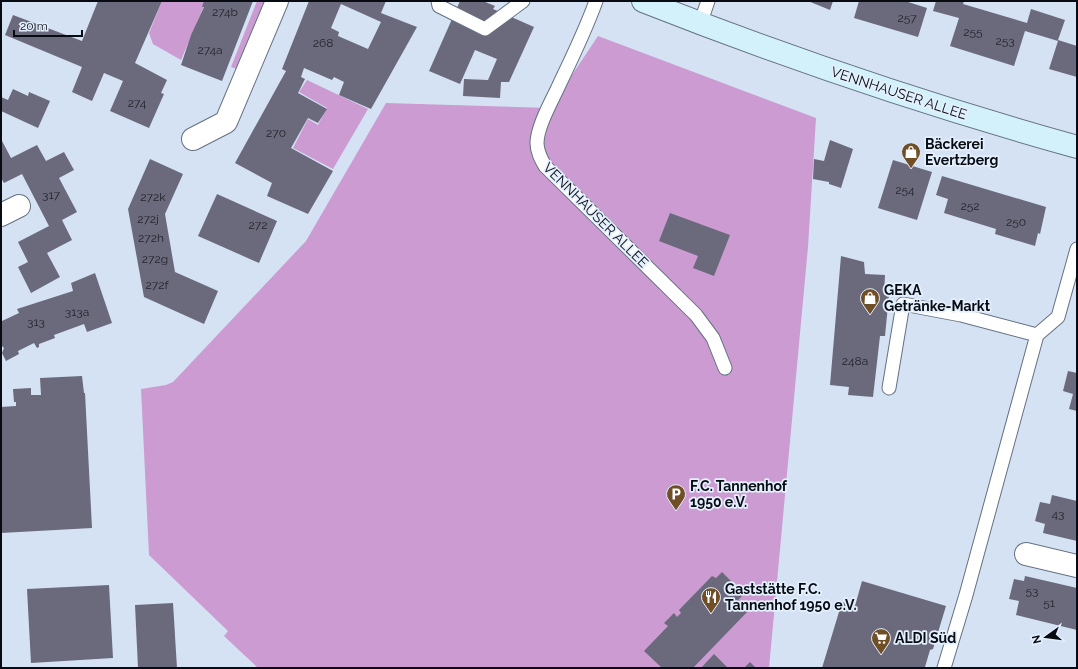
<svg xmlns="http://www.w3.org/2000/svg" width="1078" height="669" font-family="Raleway,sans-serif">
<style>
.green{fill:#cc9bd1}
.building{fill:#6b6a7c;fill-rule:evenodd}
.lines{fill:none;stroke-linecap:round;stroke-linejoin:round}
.lane-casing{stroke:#657181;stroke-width:15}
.street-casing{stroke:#657181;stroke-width:24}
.secondary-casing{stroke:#657181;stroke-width:24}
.lane{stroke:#fff;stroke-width:13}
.street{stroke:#fff;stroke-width:22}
.secondary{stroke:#d2f1fa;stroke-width:22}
.labels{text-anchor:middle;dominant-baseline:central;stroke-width:3.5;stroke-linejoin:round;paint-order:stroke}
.number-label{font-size:12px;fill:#21242c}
.street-label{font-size:14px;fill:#080c12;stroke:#e3effd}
.poi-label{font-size:14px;font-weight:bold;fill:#080c12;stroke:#e3effd;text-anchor:start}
</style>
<rect width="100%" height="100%" fill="#d4e2f4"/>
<g class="green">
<polygon points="162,1 206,1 181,60 153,44 149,33"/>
<polygon points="257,1 268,1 242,71 231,67"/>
<polygon points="598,36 816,118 808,247 769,668 258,668 224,636 228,631 149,555 141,389 166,385 173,382 306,241 386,103 550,108"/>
<polygon points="307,80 368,109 333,169 293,148 308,119 318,125 327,108 299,92"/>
</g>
<g class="building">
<polygon points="98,1 162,1 135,63 167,80 161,93 164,94 149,128 110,111 123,81 104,73 92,101 72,92 82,67 5,35 13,15 82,41"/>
<polygon points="204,1 253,1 222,81 181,65 191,35 204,7 202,7"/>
<path d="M309 1H386L381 13 417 27 371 109 339 95 344 82 334 77 332 80 304 68 301 77 305 79 298 93 327 109 318 123 308 118 291 148 333 171 308 214 267 196 272 183 235 163 286 71 282 69ZM341 4 381 22 368 49 338 36 339 32 331 28Z"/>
<polygon points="460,1 483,1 495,6 493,9 534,27 509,82 501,82 500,98 463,96 464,79 488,80 497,59 475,50 460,84 429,71"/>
<polygon points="808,1 833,1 830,10"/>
<polygon points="859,1 905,1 927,8 918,37 854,18"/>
<polygon points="936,1 964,1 963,4 1027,23 1031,9 1065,20 1058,40 1077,46 1077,77 1049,69 1058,41 1025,31 1014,66 950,46 959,18 933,11"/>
<polygon points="13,89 28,96 29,92 50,101 38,128 1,111 1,97 8,100"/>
<polygon points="1,139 11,158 37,145 46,161 64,152 74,170 59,178 77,212 62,220 72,240 47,253 60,277 31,293 18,267 28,262 18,242 49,226 22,174 4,183 1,178"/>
<polygon points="830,140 853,149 841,188 829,184 829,182 813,179 814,159 824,161"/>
<polygon points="150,159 183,174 165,214 175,272 218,291 204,324 144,297 128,209"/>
<polygon points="893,160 932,172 917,220 878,208"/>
<polygon points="942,176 1046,207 1040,234 1038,233 1035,246 995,234 996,229 944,213 948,199 936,195"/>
<polygon points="217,194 277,221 259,263 198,236"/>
<polygon points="670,213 730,235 714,276 693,268 698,256 659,241"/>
<polygon points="841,256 864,262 865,274 885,275 884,295 889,295 885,336 880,336 873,397 848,395 849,387 830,385"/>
<polygon points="95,273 112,323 87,332 84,324 54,335 55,338 39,344 39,347 37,348 34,343 18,351 19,354 6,361 2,353 4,348 1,345 1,318 2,321 19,313 17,309 73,291 71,283"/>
<polygon points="1068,371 1077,373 1077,411 1069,409 1073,394 1063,391"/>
<polygon points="82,376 84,393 85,393 92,528 1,533 1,407 16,406 16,402 14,402 13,389 31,388 31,395 41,395 40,378"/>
<polygon points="1052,495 1077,501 1077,541 1043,533 1045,524 1035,521 1040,502 1050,504"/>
<polygon points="722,572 744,594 738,600 749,610 693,668 662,668 644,651 668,626 664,623 674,613 677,617 681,613 679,610 712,576 716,578"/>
<polygon points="1025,576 1077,588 1077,630 1016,615 1019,601 1009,599 1014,579 1024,581"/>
<polygon points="862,581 946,606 933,649 930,650 925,667 927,668 822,668 842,602 855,606"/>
<polygon points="109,585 113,658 31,663 27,589"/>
<polygon points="173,603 177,668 138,668 135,605"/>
<polygon points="714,654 728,668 701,668"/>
<polygon points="750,662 755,667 744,668"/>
</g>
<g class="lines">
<g class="lane-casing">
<g id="lane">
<polyline points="438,1 439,6 485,29 523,1"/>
<path d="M596 1C586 29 573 56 560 83 553 99 537 126 537 143 537 152 541 159 545 166L696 315 713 338 725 368"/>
<polyline points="700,24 708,1"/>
<polyline points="889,388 903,304 961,315 1037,335 1058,317 1077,249"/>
<polyline points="944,668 966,595 1037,335"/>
</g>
</g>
<g class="street-casing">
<g id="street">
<polyline points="193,139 226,122 277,1"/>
<polyline points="1,215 19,206"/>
<polyline points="1026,554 1077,566"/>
</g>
</g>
<g class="secondary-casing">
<path id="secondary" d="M643 1C785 57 930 106 1077 147"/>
</g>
<use href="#lane" class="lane"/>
<use href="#street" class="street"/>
<use href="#secondary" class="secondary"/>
</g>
<defs>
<g id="shop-pin" transform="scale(1)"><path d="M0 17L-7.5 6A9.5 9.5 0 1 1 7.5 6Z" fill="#704e26" stroke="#e3effd"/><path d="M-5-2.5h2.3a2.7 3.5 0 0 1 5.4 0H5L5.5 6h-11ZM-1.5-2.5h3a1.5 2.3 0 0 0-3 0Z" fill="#fff"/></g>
<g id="parking-pin" transform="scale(1)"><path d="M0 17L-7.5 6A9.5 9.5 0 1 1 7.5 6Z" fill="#704e26" stroke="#e3effd"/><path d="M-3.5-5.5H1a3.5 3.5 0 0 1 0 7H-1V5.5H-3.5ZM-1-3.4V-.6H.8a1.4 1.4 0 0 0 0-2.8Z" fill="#fff"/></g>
<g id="restaurant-pin" transform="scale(1)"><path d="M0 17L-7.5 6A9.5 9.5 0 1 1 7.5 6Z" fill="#704e26" stroke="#e3effd"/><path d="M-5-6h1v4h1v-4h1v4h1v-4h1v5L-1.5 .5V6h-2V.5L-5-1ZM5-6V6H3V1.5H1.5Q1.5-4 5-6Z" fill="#fff"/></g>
<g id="supermarket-pin" transform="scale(1)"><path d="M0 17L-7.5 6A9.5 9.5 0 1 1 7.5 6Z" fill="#704e26" stroke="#e3effd"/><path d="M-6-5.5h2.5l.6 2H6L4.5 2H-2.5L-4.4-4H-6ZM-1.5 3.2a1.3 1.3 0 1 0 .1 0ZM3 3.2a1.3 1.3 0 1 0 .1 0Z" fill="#fff"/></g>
</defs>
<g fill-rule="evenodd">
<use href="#shop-pin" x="911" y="152"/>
<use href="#shop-pin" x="870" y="298"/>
<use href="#parking-pin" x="676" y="494"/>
<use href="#restaurant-pin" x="711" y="597"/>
<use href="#supermarket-pin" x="881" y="638"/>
</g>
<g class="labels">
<g class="number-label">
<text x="225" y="12">274b</text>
<text x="907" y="18">257</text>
<text x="973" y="32">255</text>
<text x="1005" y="41">253</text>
<text x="323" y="43">268</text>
<text x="210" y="50">274a</text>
<text x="137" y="103">274</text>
<text x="276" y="133">270</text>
<text x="905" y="190">254</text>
<text x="51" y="195">317</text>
<text x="153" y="197">272k</text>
<text x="970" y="206">252</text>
<text x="148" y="219">272j</text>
<text x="1016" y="222">250</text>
<text x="258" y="225">272</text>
<text x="151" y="238">272h</text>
<text x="155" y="259">272g</text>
<text x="157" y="285">272f</text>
<text x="77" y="312">313a</text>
<text x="36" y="322">313</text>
<text x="855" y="361">248a</text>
<text x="1058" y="514">43</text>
<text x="1032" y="591">53</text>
<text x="1049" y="603">51</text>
</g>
<g class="street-label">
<text transform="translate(899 93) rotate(18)">VENNHAUSER ALLEE</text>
<text transform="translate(596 215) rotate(45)">VENNHAUSER ALLEE</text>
</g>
<g class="poi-label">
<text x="925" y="144">Bäckerei<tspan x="925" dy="16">Evertzberg</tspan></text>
<text x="884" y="290">GEKA<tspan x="884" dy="16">Getränke-Markt</tspan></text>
<text x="690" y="486">F.C. Tannenhof<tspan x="690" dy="16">1950 e.V.</tspan></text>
<text x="725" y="589">Gaststätte F.C.<tspan x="725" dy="16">Tannenhof 1950 e.V.</tspan></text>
<text x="895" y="638">ALDI Süd</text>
</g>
</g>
<rect width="1078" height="669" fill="none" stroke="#080c12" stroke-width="4"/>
<g transform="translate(1046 637) rotate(256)" stroke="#e3effd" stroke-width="3" paint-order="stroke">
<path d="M0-3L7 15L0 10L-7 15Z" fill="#080c12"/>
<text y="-6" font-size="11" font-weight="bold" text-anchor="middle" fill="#080c12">N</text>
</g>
<path d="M14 30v6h68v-6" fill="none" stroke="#080c12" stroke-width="2"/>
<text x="20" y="30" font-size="12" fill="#080c12" stroke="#e3effd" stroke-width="3" paint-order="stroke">20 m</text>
</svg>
